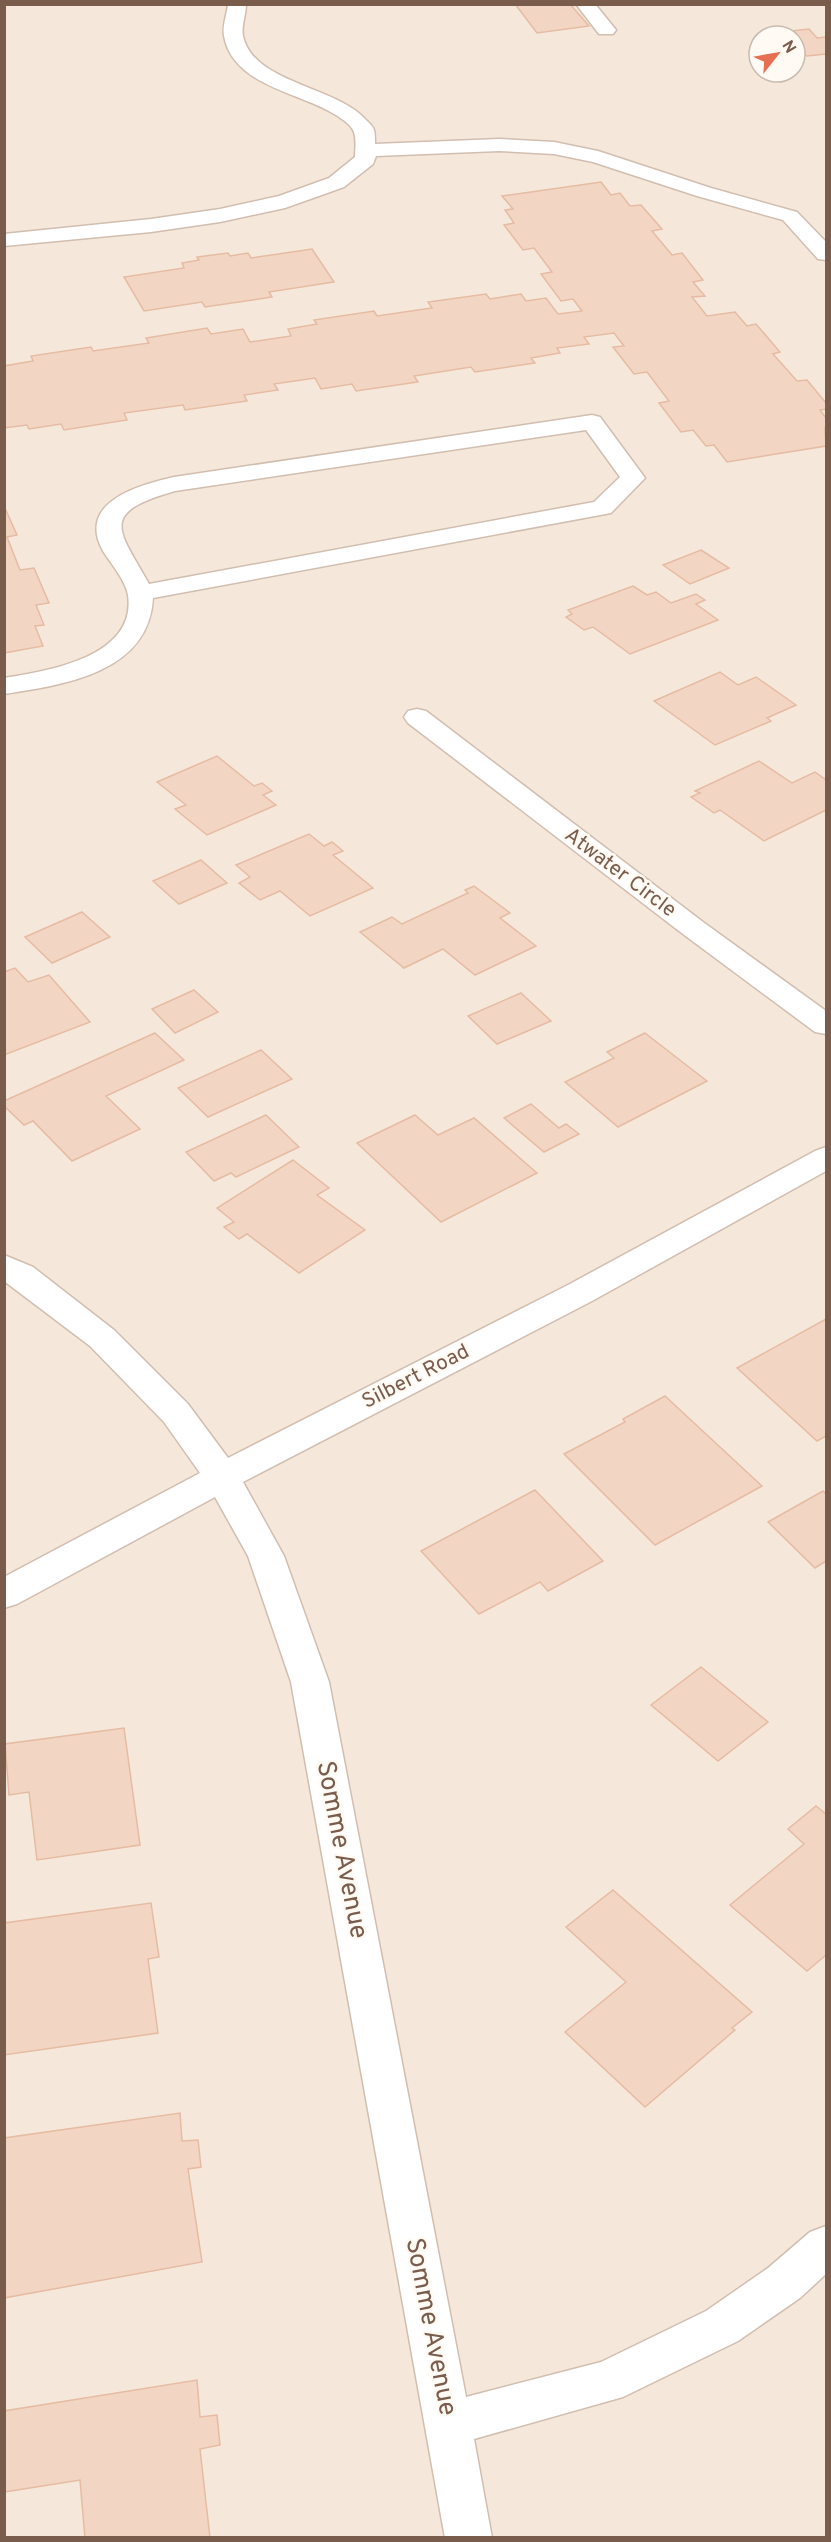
<svg xmlns="http://www.w3.org/2000/svg" width="831" height="2542" font-family="Overpass,sans-serif">
<style>
.residential{fill:#f5e8da;fill-rule:evenodd}
.building{fill:#f3d5c3;stroke:#e6bba3;stroke-width:1.5}
.lines{fill:none;stroke-linecap:round;stroke-linejoin:round}
.lane-casing{stroke:#d1beb0;stroke-width:3}
.street-casing{stroke:#d1beb0;stroke-width:3}
.lane{fill:#fff;fill-rule:evenodd}
.street{fill:#fff;fill-rule:evenodd}
.labels{text-anchor:middle;dominant-baseline:central;stroke-width:5;stroke-linejoin:round;paint-order:stroke}
.street-label{font-size:21px;fill:#7a5c4d;stroke:#fffaf3}
.near-street-label{font-size:26px;fill:#7a5c4d;stroke:#fffaf3}
</style>
<rect width="100%" height="100%" fill="#fdf6ec"/>
<path class="residential" d="M5 5H826V2537H5ZM759 36H795V72H759Z"/>
<g class="building">
<polygon points="515,4 570,4 589,26 537,33"/>
<polygon points="809,29 817,38 826,37 826,54 807,56 795,46 795,36 764,34"/>
<polygon points="601,182 611,195 620,193 630,206 641,205 662,229 652,231 672,255 682,253 703,280 693,282 705,296 692,297 707,316 735,312 747,326 756,324 780,352 773,354 797,381 807,380 826,403 826,409 820,410 826,418 826,428 825,428 826,446 727,462 714,445 706,446 693,430 681,432 659,403 669,401 647,372 634,374 613,347 624,346 614,333 584,337 589,344 557,348 560,353 531,358 535,363 475,372 471,367 414,376 418,382 356,391 352,384 321,389 315,378 274,384 278,390 244,395 247,401 185,410 183,405 124,413 127,420 64,430 61,424 29,429 27,425 4,428 4,366 33,361 31,356 91,347 93,351 149,343 146,338 207,328 211,334 243,329 250,342 291,336 288,329 317,324 314,320 374,311 377,316 432,308 428,302 486,294 490,299 521,294 526,301 546,298 558,314 582,311 573,299 561,301 541,274 552,272 534,248 523,250 504,225 514,223 505,210 513,209 502,196"/>
<polygon points="312,249 334,282 269,292 272,297 205,307 202,302 144,311 124,277 184,268 182,263 199,260 197,257 228,253 230,256 248,253 251,258"/>
<polygon points="4,506 17,535 7,537 20,570 34,568 49,603 36,605 44,625 35,626 43,646 4,653"/>
<polygon points="701,550 729,568 690,584 663,565"/>
<polygon points="633,586 647,595 656,592 671,603 696,594 705,600 696,604 718,620 630,654 593,627 584,630 566,617 572,614 568,610"/>
<polygon points="720,672 738,685 756,677 796,705 767,718 771,721 715,745 654,701"/>
<polygon points="217,756 254,786 262,783 272,791 263,795 276,805 207,835 175,809 186,805 157,782"/>
<polygon points="759,761 792,783 815,772 826,780 826,810 764,841 720,810 714,813 691,797 700,793 695,791"/>
<polygon points="309,834 324,846 332,842 343,851 333,855 373,888 310,916 280,891 260,900 239,883 250,877 236,865"/>
<polygon points="201,860 227,883 179,904 153,881"/>
<polygon points="474,886 510,913 500,918 536,946 475,975 443,949 404,968 360,932 392,917 402,924 468,893 465,890"/>
<polygon points="82,912 110,937 52,963 25,937"/>
<polygon points="15,968 28,982 49,975 90,1022 4,1055 4,972"/>
<polygon points="194,990 218,1012 175,1033 152,1009"/>
<polygon points="521,993 551,1021 497,1044 468,1016"/>
<polygon points="155,1033 184,1060 106,1096 140,1129 72,1161 33,1121 24,1125 4,1106 4,1101"/>
<polygon points="645,1033 707,1081 618,1127 565,1082 614,1058 607,1052"/>
<polygon points="261,1050 292,1079 208,1117 178,1088"/>
<polygon points="531,1104 559,1128 566,1124 579,1134 544,1152 504,1118"/>
<polygon points="266,1115 299,1147 236,1177 231,1173 214,1181 186,1152"/>
<polygon points="415,1115 438,1135 474,1118 537,1173 441,1222 357,1143"/>
<polygon points="293,1160 329,1188 317,1195 365,1230 299,1273 247,1234 239,1239 224,1227 234,1222 217,1208"/>
<polygon points="826,1319 826,1436 817,1441 737,1368"/>
<polygon points="665,1396 762,1486 655,1545 564,1454 625,1422 623,1419"/>
<polygon points="535,1490 603,1561 548,1591 540,1582 479,1614 421,1551"/>
<polygon points="823,1491 826,1494 826,1561 815,1568 768,1522"/>
<polygon points="701,1667 768,1722 718,1761 651,1705"/>
<polygon points="124,1728 140,1845 37,1860 29,1792 9,1795 5,1744"/>
<polygon points="816,1806 826,1814 826,1955 807,1971 730,1905 804,1844 788,1829"/>
<polygon points="613,1890 752,2012 732,2028 735,2030 645,2107 565,2032 626,1982 566,1927"/>
<polygon points="151,1903 159,1957 148,1959 158,2033 4,2055 4,1923"/>
<polygon points="180,2113 182,2141 198,2140 201,2167 188,2169 202,2262 4,2298 4,2138"/>
<polygon points="197,2380 200,2417 217,2415 220,2445 200,2449 210,2538 85,2538 80,2480 4,2492 4,2411"/>
</g>
<g class="lines">
<g class="lane-casing">
<g id="lane">
<path d="M228 4H246C246 15 241 26 243 36 253 83 335 86 365 119 368 122 373 126 374 130 375 134 375 140 375 144L499 139 554 142 598 151 711 188 797 212 826 242V260L818 259 783 220 697 196 593 162 554 154 499 151 376 156 373 164 344 187 285 208 220 222 151 232 4 246V234L151 219 220 209 279 196 329 178 355 157C355 150 357 137 353 130 350 124 342 119 336 115 300 92 233 86 224 36 222 26 227 15 228 4Z"/>
<polygon points="576,4 595,4 616,30 613,34 599,34"/>
<path d="M592 415 600 417 645 478 611 513 153 598C149 673 63 685 4 694V678C48 671 137 657 128 595 125 579 111 564 103 551 76 502 139 485 174 477ZM586 430 620 477 594 502 149 584C119 530 97 513 175 491Z"/>
</g>
</g>
<g class="street-casing">
<g id="street">
<polygon points="417,709 426,711 703,922 826,1011 826,1034 815,1032 683,934 408,723 404,717 408,711"/>
<polygon points="826,1147 826,1171 592,1301 243,1482 284,1556 329,1682 466,2397 601,2362 706,2311 768,2268 810,2232 826,2226 826,2274 800,2298 738,2341 623,2397 474,2439 492,2538 445,2538 291,1682 248,1556 215,1497 17,1604 4,1608 4,1577 200,1473 164,1422 90,1346 4,1281 4,1255 33,1267 114,1330 188,1404 228,1458 568,1285 815,1151"/>
</g>
</g>
<use href="#lane" class="lane"/>
<use href="#street" class="street"/>
</g>
<g class="labels">
<g class="street-label">
<text transform="translate(620 873) rotate(37)">Atwater Circle</text>
<text transform="translate(416 1377) rotate(-27)">Silbert Road</text>
</g>
<g class="near-street-label">
<text transform="translate(341 1850) rotate(79)">Somme Avenue</text>
<text transform="translate(430 2327) rotate(79)">Somme Avenue</text>
</g>
</g>
<rect width="831" height="2542" fill="none" stroke="#7a5c4d" stroke-width="12"/>
<g transform="translate(777 54) rotate(59)"><circle r="28" fill="#fffaf3" stroke="#cabbb1" stroke-width="1.5"/>
<path d="M0-4.5L10 22L0 15L-10 22Z" fill="#e76f51"/>
<text y="-9" font-size="16" font-weight="bold" text-anchor="middle" fill="#7a5c4d">N</text>
</g>
</svg>
